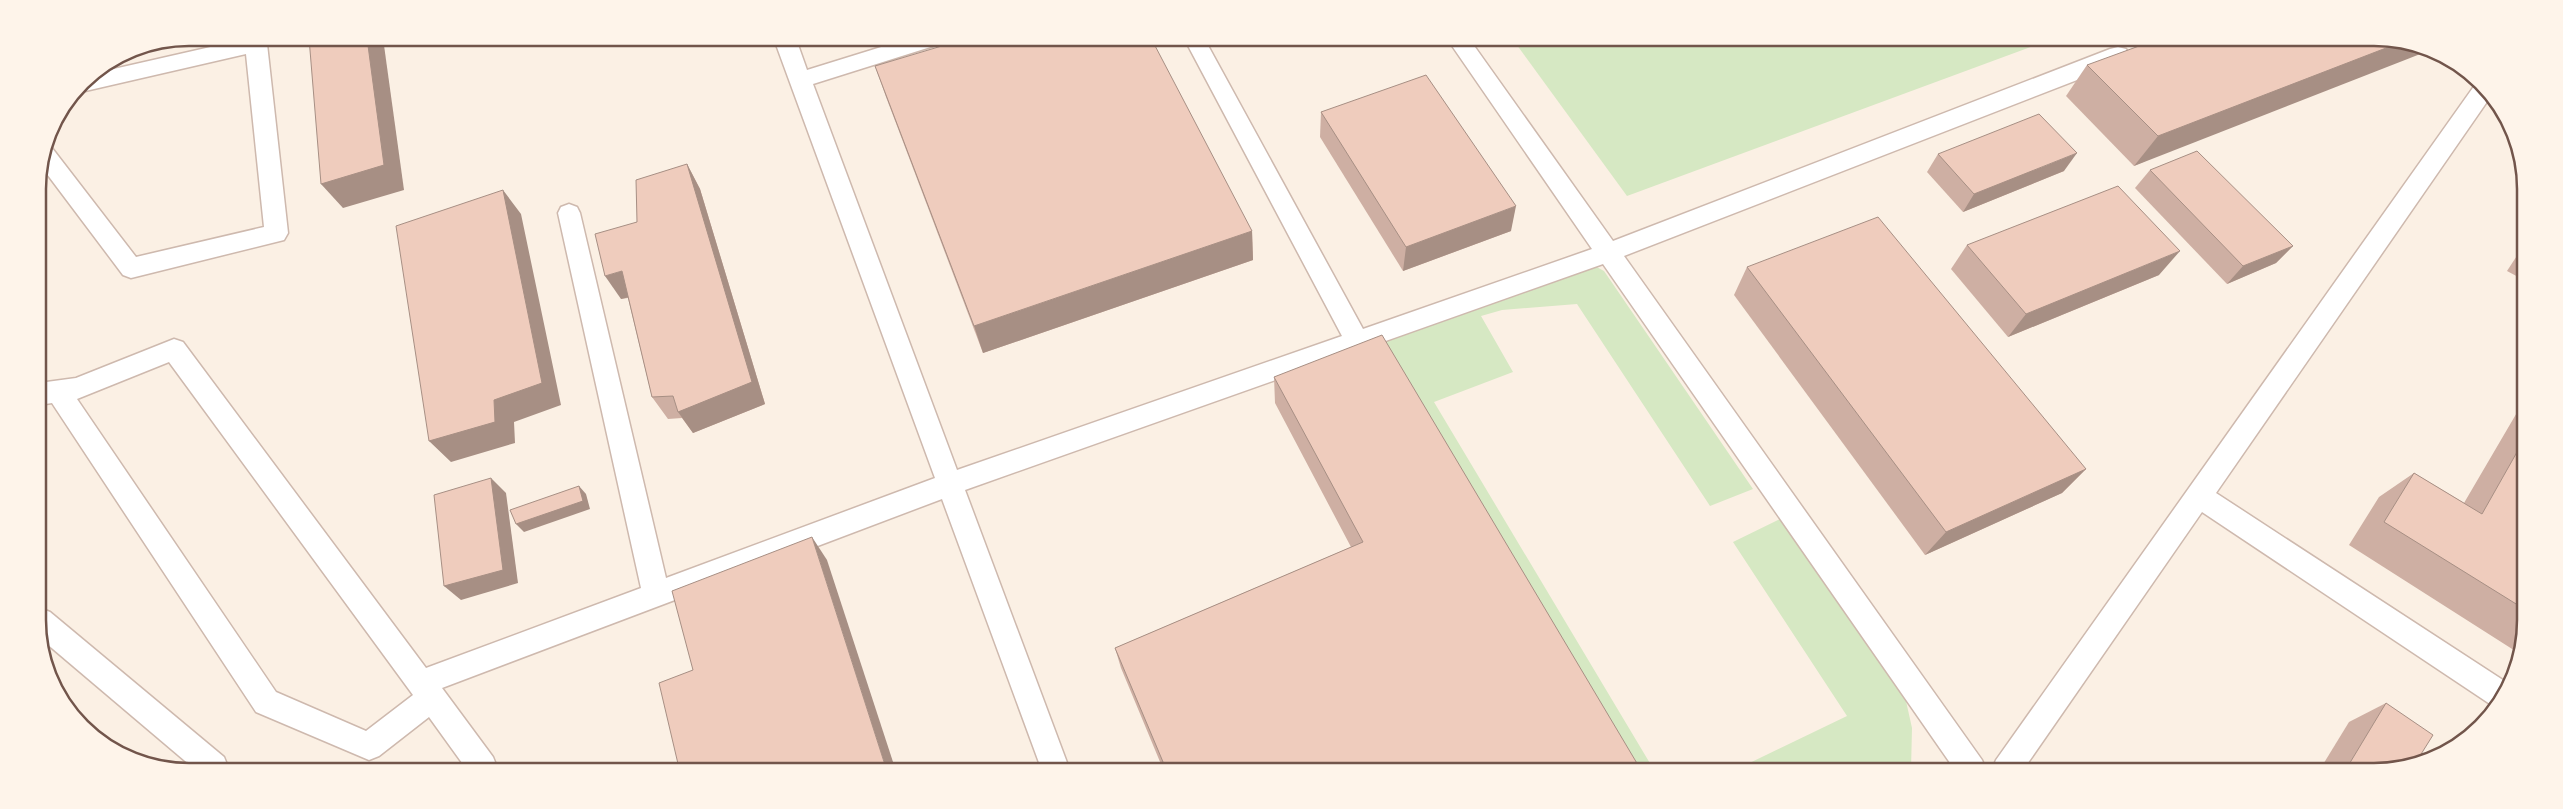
<svg xmlns="http://www.w3.org/2000/svg" width="2563" height="809" font-family="Ubuntu,sans-serif">
<style>
.green{fill:#d6e8c3}
.lines{fill:none;stroke-linecap:round;stroke-linejoin:round}
.service-casing{stroke:#ceb9ae;stroke-width:3}
.service{fill:#fff;fill-rule:evenodd}
.wall{fill:#ceafa3}
.shaded-wall{fill:#a78f84}
.building{fill:#efccbd;stroke:#a78f84}
.rim{fill:none;stroke:#72554b;stroke-width:2.5}
</style>
<rect width="100%" height="100%" fill="#fbf0e4"/>
<g class="green">
<polygon points="1514,41 2044,42 1627,196"/>
<polygon points="1593,265 1604,271 1753,489 1710,506 1577,304 1502,310 1481,316 1513,372 1434,402 1654,770 1637,770 1382,343"/>
<polygon points="1780,519 1906,701 1912,728 1911,770 1735,770 1847,716 1733,542"/>
</g>
<g class="lines">
<g class="service-casing">
<g id="service">
<polygon points="250,38 263,39 267,44 288,233 284,240 131,278 123,275 41,166 46,146 52,148 136,257 264,227 246,54 81,92 76,91 82,82 96,73"/>
<path d="M774 39H796L807 70 907 39H943L940 44 813 84 957 470 1342 336 1185 40H1205L1363 329 1592 249 1448 40H1470L1613 241 2110 49 2118 47 2126 49 2129 55 2126 61 1624 256 1982 760 1986 770H1955L1603 264 965 490 1069 768H1041L942 499 442 688 493 757 497 767H465L429 717 379 756 369 760 256 712 52 403 39 405V383L76 378 174 339 183 342 426 668 641 588 558 213 561 207 569 204 577 207 580 213 666 578 935 478ZM169 362 413 695 366 731 276 692 77 399Z"/>
<polygon points="2477,82 2481,82 2491,96 2216,493 2509,684 2497,707 2493,706 2202,512 2023,770 1992,770 1996,760"/>
<polygon points="40,608 50,612 224,757 228,767 191,766 40,638"/>
</g>
</g>
<use href="#service" class="service"/>
</g>
<g class="wall">
<polygon points="2413,43 2134,166 2066,96 2087,65"/>
<polygon points="875,66 1252,231 1253,260 983,353 886,97"/>
<polygon points="1321,112 1511,231 1403,271 1320,137"/>
<polygon points="1938,154 2064,171 1963,212 1927,172"/>
<polygon points="687,164 700,189 765,404 693,433 682,418 668,419 652,397 628,298 621,299 637,222"/>
<polygon points="2150,170 2293,246 2276,263 2227,284 2135,188"/>
<polygon points="1967,245 2159,275 2008,337 1951,269"/>
<polygon points="2522,248 2522,279 2507,271"/>
<polygon points="1747,267 2086,469 2062,493 1925,555 1734,295"/>
<polygon points="1274,377 1641,770 1163,769 1121,668 1115,648 1351,547 1275,403"/>
<polygon points="2522,404 2520,654 2349,545 2379,497 2414,473 2464,503"/>
<polygon points="2386,703 2418,759 2383,771 2319,771 2349,722"/>
</g>
<g class="shaded-wall">
<polygon points="367,38 383,38 404,190 343,208 321,184"/>
<polygon points="2399,43 2413,43 2428,51 2134,166 2158,136"/>
<polygon points="2077,153 2064,171 1963,212 1974,194"/>
<polygon points="687,164 700,189 765,404 693,433 678,412"/>
<polygon points="503,190 521,214 561,405 514,422 515,443 451,462 429,441 494,400"/>
<polygon points="1516,206 1511,231 1403,271 1406,247"/>
<polygon points="1252,231 1253,260 983,353 974,326"/>
<polygon points="2293,246 2276,263 2227,284 2243,266"/>
<polygon points="2180,251 2159,275 2008,337 2026,314"/>
<polygon points="622,271 638,295 621,299 605,276"/>
<polygon points="2086,469 2062,493 1925,555 1946,532"/>
<polygon points="491,478 506,493 518,583 461,600 444,586"/>
<polygon points="579,486 586,494 590,509 524,532 516,524"/>
<polygon points="812,537 827,560 895,768 886,768"/>
</g>
<g class="building">
<polygon points="309,38 367,38 384,165 321,184"/>
<polygon points="965,39 1152,40 1252,231 974,326 875,66"/>
<polygon points="2150,42 2399,43 2158,136 2087,65"/>
<polygon points="1426,75 1516,206 1406,247 1321,112"/>
<polygon points="2039,114 2077,153 1974,194 1938,154"/>
<polygon points="2197,151 2293,246 2243,266 2150,170"/>
<polygon points="687,164 752,382 678,412 673,396 652,397 622,271 605,276 595,234 637,222 636,180"/>
<polygon points="2118,186 2180,251 2026,314 1967,245"/>
<polygon points="503,190 542,383 494,400 495,422 429,441 396,226"/>
<polygon points="1878,217 2086,469 1946,532 1747,267"/>
<polygon points="1382,335 1641,770 1166,769 1115,648 1363,542 1274,377"/>
<polygon points="2521,445 2521,607 2384,522 2414,473 2482,514"/>
<polygon points="491,478 503,570 444,586 434,495"/>
<polygon points="579,486 583,501 516,524 510,510"/>
<polygon points="812,537 886,768 679,768 659,683 693,670 672,591"/>
<polygon points="2386,703 2433,735 2418,759 2422,762 2383,771 2345,771"/>
</g>
<path d="M0 0H2563V809H0ZM189 46H2374A143 143 0 0 1 2517 189V620A143 143 0 0 1 2374 763H189A143 143 0 0 1 46 620V189A143 143 0 0 1 189 46Z" fill="#fef4ea" fill-rule="evenodd"/>
<path class="rim" d="M189 46H2374A143 143 0 0 1 2517 189V620A143 143 0 0 1 2374 763H189A143 143 0 0 1 46 620V189A143 143 0 0 1 189 46Z"/>
</svg>
